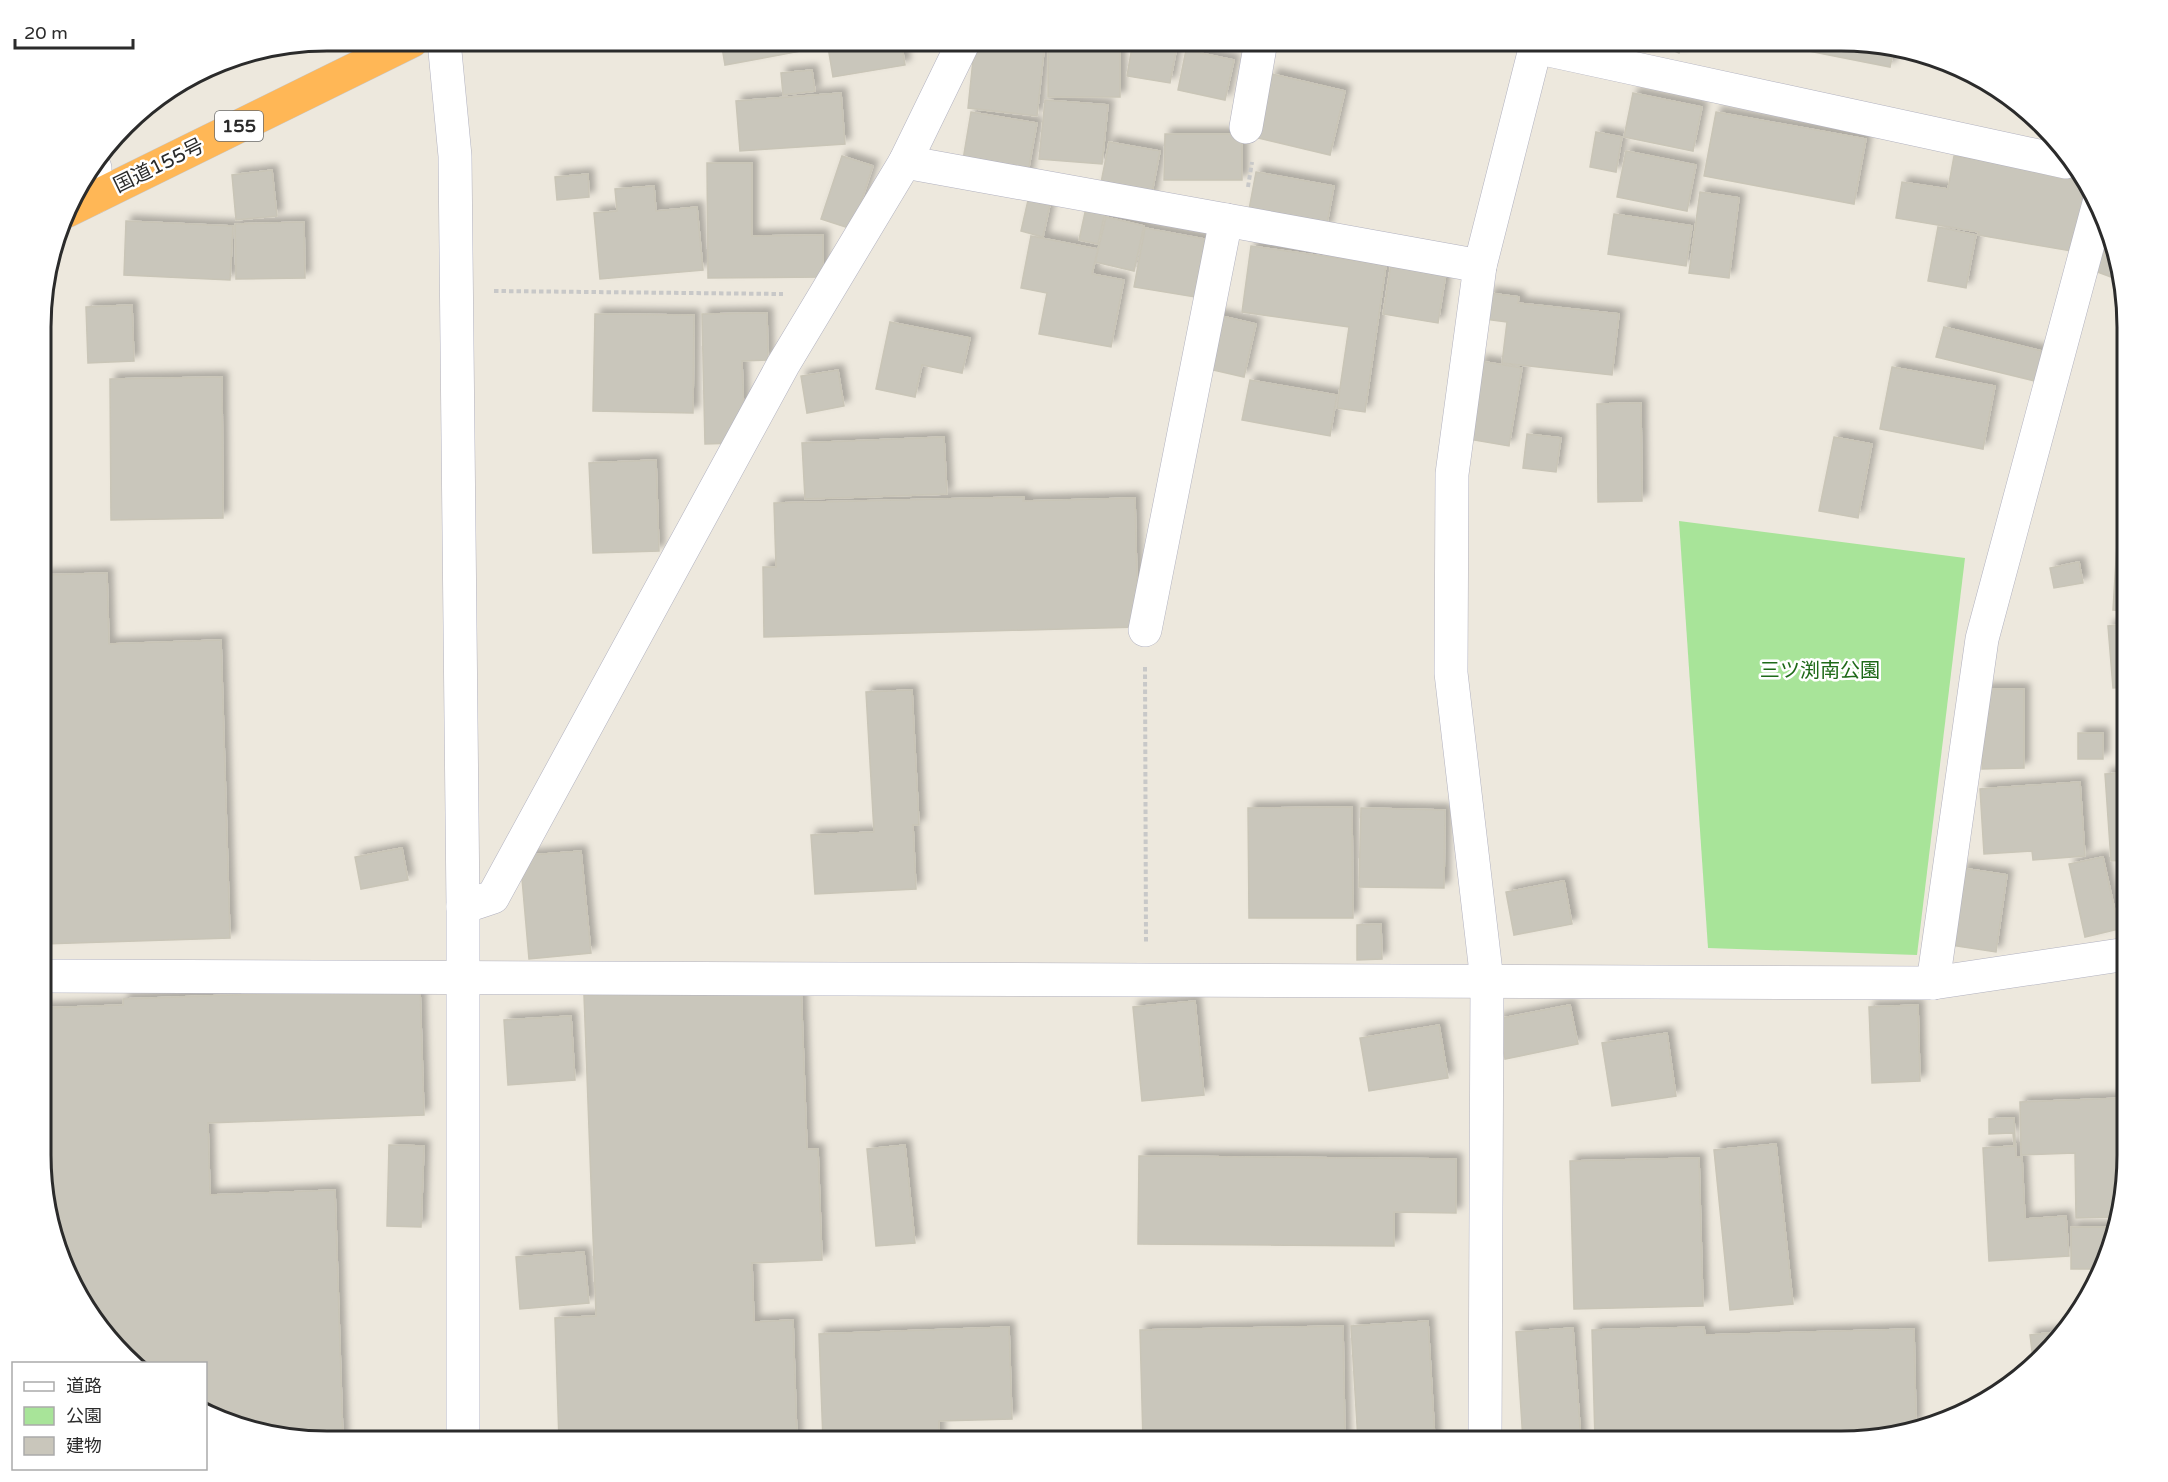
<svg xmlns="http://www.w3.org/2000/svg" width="2168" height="1482" font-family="'Varela Round','Noto Sans JP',sans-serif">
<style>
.green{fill:#a8e499}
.building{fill:#c9c6bb;stroke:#c9c5b7;stroke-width:1.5;filter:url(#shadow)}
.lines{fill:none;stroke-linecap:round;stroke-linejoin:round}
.minor-casing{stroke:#b1b1bf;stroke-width:34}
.highway-casing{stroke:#c8c8c8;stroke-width:34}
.path{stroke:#c8c8c8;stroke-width:4;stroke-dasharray:4.5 3;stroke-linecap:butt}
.minor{stroke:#fff;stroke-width:33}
.highway{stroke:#ffb756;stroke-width:33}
.labels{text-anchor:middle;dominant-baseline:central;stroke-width:5;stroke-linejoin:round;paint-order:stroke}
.shield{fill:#fff;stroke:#6b6b6b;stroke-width:1.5}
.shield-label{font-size:18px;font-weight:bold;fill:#2b2b2b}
.street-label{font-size:20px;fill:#2b2b2b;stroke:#fff}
.park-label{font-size:20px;fill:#1f6a19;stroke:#fff}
.rim{fill:none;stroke:#2b2b2b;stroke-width:3}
</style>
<defs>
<filter id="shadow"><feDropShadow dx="5.5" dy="-5.5" stdDeviation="3" flood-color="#0004"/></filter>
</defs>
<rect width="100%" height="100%" fill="#ede8dd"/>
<polygon class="green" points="1679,521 1965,558 1917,955 1708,948"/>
<g class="building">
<polygon points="721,41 811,41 812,49 725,65"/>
<polygon points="827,41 901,41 905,65 833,77"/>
<polygon points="975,41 1045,41 1037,116 968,108"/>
<rect x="1048" y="41" width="72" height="56"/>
<polygon points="1133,41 1178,41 1170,83 1127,76"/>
<polygon points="1272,41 1318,41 1317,50 1272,43"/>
<polygon points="1652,41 1684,41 1679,53"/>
<polygon points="1800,41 1859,41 1894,48 1890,67 1798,49"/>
<polygon points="1186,50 1234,60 1225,100 1178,90"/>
<polygon points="812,70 815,91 783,95 781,73"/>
<polygon points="1272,74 1345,91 1330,155 1258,138"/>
<polygon points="841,93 845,144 740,151 736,101"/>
<polygon points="1633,93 1702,107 1693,151 1624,137"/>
<polygon points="1045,100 1108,105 1102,164 1039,159"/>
<polygon points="971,112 1037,123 1027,178 962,166"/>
<polygon points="1716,112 1866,139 1854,204 1704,176"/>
<polygon points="1596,132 1622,137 1616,172 1590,167"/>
<polygon points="1165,134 1242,134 1242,180 1164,180"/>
<polygon points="1109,142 1160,151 1151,198 1100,188"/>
<polygon points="1626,151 1696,165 1687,211 1617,197"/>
<polygon points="842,156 873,166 852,229 821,219"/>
<polygon points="1954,156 2079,177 2088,188 2077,252 1978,235 1979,232 1896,218 1902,182 1948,189"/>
<polygon points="707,163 752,163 752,236 823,235 823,277 708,278"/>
<polygon points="272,170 277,216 236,220 232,175"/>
<polygon points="1256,172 1334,186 1326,229 1248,215"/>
<polygon points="588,174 589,197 557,200 555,177"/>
<polygon points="654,186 656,211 697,207 703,270 600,279 594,213 617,211 615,189"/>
<polygon points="1700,192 1739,198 1729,278 1689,273"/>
<polygon points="1029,196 1051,200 1043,237 1021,231"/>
<polygon points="1086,208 1105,212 1098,244 1079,240"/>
<polygon points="1614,214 1692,226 1686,266 1608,254"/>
<polygon points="1106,217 1144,226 1134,271 1095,262"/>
<polygon points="126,221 233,226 230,280 124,275"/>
<polygon points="304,222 305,278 236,279 235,224"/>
<polygon points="1938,227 1976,235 1966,288 1928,281"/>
<polygon points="1145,228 1205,239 1195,297 1134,287"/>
<polygon points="1031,236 1098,249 1092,274 1124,280 1111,347 1039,334 1047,293 1021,288"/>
<polygon points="2108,237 2119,280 2095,271"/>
<polygon points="1251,246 1386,265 1365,412 1337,408 1349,327 1242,312"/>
<polygon points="1391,264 1446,273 1438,323 1383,314"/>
<polygon points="1489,293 1519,297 1518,303 1619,314 1612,375 1502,363 1507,322 1485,319"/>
<polygon points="132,305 134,361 88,363 86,307"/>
<polygon points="767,313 768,360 742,361 744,419 734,419 735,443 705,444 702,314"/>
<polygon points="595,314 694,315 693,413 593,411"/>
<polygon points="1213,314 1256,324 1244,377 1200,367"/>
<polygon points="890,322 970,338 962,373 922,365 915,397 876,389"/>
<polygon points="1944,327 2042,351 2035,381 1936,357"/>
<polygon points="1480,361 1522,368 1509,446 1468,439"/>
<polygon points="1892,367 1995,386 1983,449 1880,429"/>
<polygon points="838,370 844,406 807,413 801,376"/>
<polygon points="222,377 223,518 111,520 110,379"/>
<polygon points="1250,380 1337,395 1330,436 1242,420"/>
<polygon points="1641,403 1642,501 1598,502 1597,404"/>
<polygon points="1527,434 1561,438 1556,472 1523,468"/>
<polygon points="944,437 947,494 805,499 802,443"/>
<polygon points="1834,437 1872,444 1858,518 1819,511"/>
<polygon points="656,460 659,551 593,553 589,463"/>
<polygon points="1024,497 1023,501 1135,498 1138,627 764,637 763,567 776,567 774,503"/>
<polygon points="2117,543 2127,544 2127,611 2113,610"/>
<polygon points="2079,562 2083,583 2054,588 2050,568"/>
<polygon points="107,573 109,644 221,640 230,938 43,944 43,575"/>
<polygon points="2127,624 2127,687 2113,688 2108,626"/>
<polygon points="1983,689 2024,689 2024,768 1982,769"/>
<polygon points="912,690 919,825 913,825 916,889 815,894 811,835 874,832 866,692"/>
<rect x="2078" y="733" width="25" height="26"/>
<polygon points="2127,773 2127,860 2111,861 2105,774"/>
<polygon points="2080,782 2085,856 2033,860 2032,851 1984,854 1980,789"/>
<polygon points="1352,807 1353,918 1249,918 1248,808"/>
<polygon points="1361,808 1445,810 1444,888 1359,887"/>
<polygon points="402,848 408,880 361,889 355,857"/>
<polygon points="581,851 591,953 529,959 520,856"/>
<polygon points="2103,857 2119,929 2085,937 2069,864"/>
<polygon points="1962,868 2007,875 1996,952 1951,945"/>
<polygon points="1564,881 1572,924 1514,935 1506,892"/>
<polygon points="1381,924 1382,959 1357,960 1357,925"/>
<polygon points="801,986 807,1149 818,1149 822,1260 752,1263 754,1322 793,1320 797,1441 559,1441 555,1318 596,1316 584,995"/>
<polygon points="420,988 424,1115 208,1123 210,1195 335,1190 343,1441 309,1441 235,1426 206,1411 206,1364 136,1364 79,1299 43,1192 43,1008 123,1005 123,999"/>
<polygon points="1195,1001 1204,1095 1142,1101 1133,1007"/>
<polygon points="1570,1005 1578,1044 1505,1059 1497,1019"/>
<polygon points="1918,1005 1920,1081 1872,1083 1869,1007"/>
<polygon points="571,1016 575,1080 508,1085 504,1020"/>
<polygon points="1439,1025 1448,1078 1369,1091 1360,1038"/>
<polygon points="1667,1033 1676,1096 1612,1106 1602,1043"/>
<polygon points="2125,1098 2127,1173 2118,1217 2076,1218 2075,1153 2021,1155 2020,1102"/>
<polygon points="2014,1118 2016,1157 2022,1157 2025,1219 2066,1216 2069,1256 1989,1261 1983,1148 2014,1146 2013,1133 1989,1134 1989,1119"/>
<polygon points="1776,1144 1793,1304 1730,1310 1714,1150"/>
<polygon points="389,1145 424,1146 421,1227 387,1226"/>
<polygon points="905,1145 915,1243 876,1246 867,1149"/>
<polygon points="1139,1156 1456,1159 1456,1213 1394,1212 1394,1246 1138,1244"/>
<polygon points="1699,1158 1703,1306 1574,1309 1570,1161"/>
<polygon points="2071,1227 2116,1227 2112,1247 2101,1269 2071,1269"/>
<polygon points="584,1252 589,1303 520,1309 516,1257"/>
<polygon points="1428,1321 1435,1441 1358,1441 1351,1326"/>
<polygon points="1343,1326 1345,1441 1143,1441 1140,1330"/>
<polygon points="1009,1327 1012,1419 939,1421 939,1441 823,1441 819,1334"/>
<polygon points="1704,1327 1705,1335 1914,1329 1916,1424 1841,1441 1595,1441 1592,1330"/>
<polygon points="1573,1328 1581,1441 1523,1441 1516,1332"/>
<polygon points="2066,1331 2033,1359 2030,1335"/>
</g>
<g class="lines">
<g class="minor-casing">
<g id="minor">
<polyline points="444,41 455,156 463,907 463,1441"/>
<polyline points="1535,47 2066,162"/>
<polyline points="1246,127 1261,41"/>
<polyline points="905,162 1480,266"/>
<polyline points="95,168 95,197"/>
<polyline points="1145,630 1226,220"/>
<polyline points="463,907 493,897 783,365 905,162 964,41"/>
<polyline points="43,976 1933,983 2127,954"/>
<polyline points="1933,983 1982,639 2099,203"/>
<polyline points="1485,1441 1487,981 1451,673 1452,474 1480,266 1537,41"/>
</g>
</g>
<g class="highway-casing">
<polyline id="highway" points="67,211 412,41"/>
</g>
<g class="path">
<polyline points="1248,187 1252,162"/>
<polyline points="494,291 783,294"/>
<polyline points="1145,667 1146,944"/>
</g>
<use href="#minor" class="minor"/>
<use href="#highway" class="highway"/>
</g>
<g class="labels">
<rect class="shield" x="215" y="111" width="48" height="30" rx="4.5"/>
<g class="shield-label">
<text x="239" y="126">155</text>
</g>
<g class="street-label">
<text transform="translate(159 166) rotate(-26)">国道155号</text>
</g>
<g class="park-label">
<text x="1820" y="671">三ツ渕南公園</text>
</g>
</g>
<path d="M0 0H2168V1482H0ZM327 51H1841A276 276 0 0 1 2117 327V1155A276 276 0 0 1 1841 1431H327A276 276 0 0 1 51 1155V327A276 276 0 0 1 327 51Z" fill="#fff" fill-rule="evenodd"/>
<path class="rim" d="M327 51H1841A276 276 0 0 1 2117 327V1155A276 276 0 0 1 1841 1431H327A276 276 0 0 1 51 1155V327A276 276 0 0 1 327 51Z"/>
<rect x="12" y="1362" width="195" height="108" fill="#ffffff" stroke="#aaaaaa" stroke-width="1.5"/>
<rect x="24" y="1382" width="30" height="9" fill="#ffffff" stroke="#aaaaaa" stroke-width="1.5"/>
<text x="66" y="1392" font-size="18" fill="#2b2b2b">道路</text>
<rect x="24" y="1407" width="30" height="18" fill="#a8e499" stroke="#aaaaaa" stroke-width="1.5"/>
<text x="66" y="1422" font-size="18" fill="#2b2b2b">公園</text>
<rect x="24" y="1437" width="30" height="18" fill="#c9c6bb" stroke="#aaaaaa" stroke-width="1.5"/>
<text x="66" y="1452" font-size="18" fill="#2b2b2b">建物</text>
<path d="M15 39v9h118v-9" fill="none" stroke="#2b2b2b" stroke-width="3"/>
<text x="24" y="39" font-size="18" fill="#2b2b2b" stroke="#ffffff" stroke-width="4.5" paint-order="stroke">20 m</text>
</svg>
